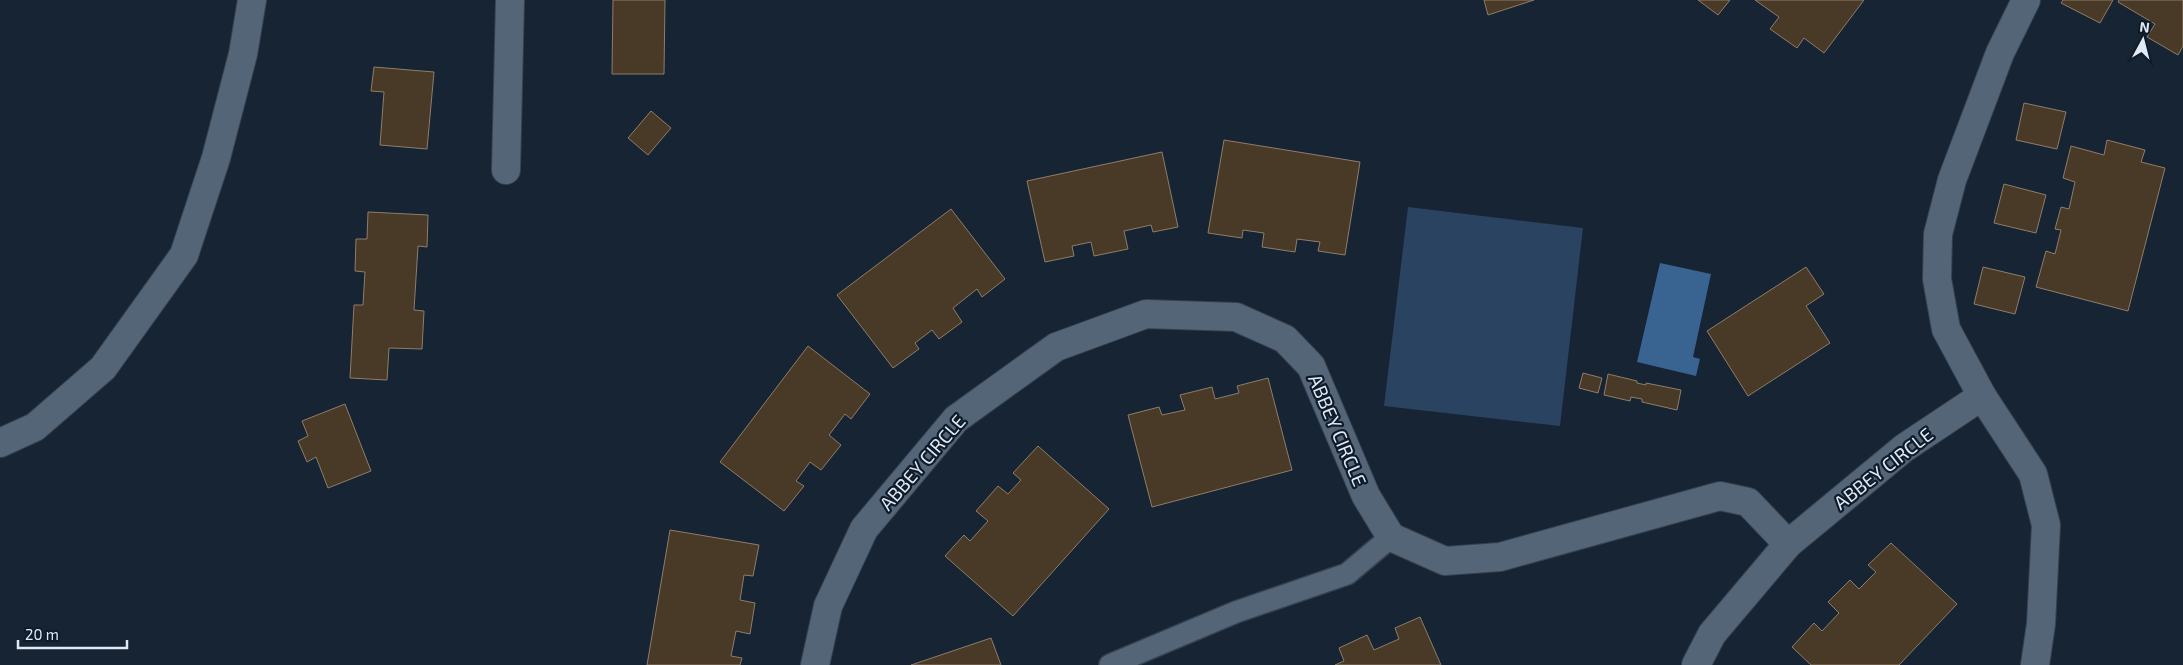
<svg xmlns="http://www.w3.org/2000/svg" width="2183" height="665" font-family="'Exo 2',sans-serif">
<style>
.green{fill:#294360}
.water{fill:#396390}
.building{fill:#493927;stroke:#8f7d69}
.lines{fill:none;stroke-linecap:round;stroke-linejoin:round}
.service-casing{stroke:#374250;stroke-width:24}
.minor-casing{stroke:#374250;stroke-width:30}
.tertiary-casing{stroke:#374250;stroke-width:30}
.service{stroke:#556578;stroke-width:21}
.minor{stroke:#556578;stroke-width:28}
.tertiary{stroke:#556578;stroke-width:28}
.labels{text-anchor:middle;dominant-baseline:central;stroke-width:4.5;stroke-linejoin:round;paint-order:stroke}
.street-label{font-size:19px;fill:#e0e9f4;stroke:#0d1b2a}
</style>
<rect width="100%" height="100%" fill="#162434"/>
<polygon class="green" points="1408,207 1583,228 1560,426 1384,406"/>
<polygon class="water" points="1660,263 1711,274 1693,357 1700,359 1696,376 1637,362"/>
<g class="building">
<polygon points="613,0 665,0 664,74 612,74"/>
<polygon points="1484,0 1534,0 1488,15"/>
<polygon points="1698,0 1730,0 1718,15"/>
<polygon points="1755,0 1864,0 1824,53 1804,38 1797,48 1770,29 1779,17"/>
<polygon points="2063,0 2113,0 2100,23 2061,3"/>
<polygon points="2119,0 2183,0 2183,46 2178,55 2147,37 2155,24 2118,2"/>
<polygon points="374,67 434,72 427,149 380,145 384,92 371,91"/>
<polygon points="2024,103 2066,112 2057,149 2016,140"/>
<polygon points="651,111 671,128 648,155 628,138"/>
<polygon points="1224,140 1360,162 1345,255 1318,251 1320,242 1297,239 1295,252 1262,247 1264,233 1243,230 1242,238 1208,233"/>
<polygon points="2107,140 2145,150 2141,162 2165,168 2128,311 2036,287 2046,251 2055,254 2061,230 2055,229 2061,207 2069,209 2075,182 2063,178 2071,146 2104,155"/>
<polygon points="1162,152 1178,227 1153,232 1151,225 1124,231 1128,249 1094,256 1091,242 1072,246 1074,256 1045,262 1027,181"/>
<polygon points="2004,184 2046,195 2036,233 1994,223"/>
<polygon points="951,209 1005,279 982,297 977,289 953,308 962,322 939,339 932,330 915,343 919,349 893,368 837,295"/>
<polygon points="368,212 428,215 427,247 418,246 414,310 424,311 422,349 389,348 387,380 350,378 354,305 363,305 365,272 355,271 356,239 367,239"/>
<polygon points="1806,267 1824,294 1806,306 1830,343 1748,396 1707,331"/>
<polygon points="1983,267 2025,277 2015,314 1974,304"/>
<polygon points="808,346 870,394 851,419 845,414 829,435 841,445 821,470 810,462 796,481 804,486 784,511 720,462"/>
<polygon points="1583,373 1602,378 1598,393 1579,388"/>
<polygon points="1608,374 1637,381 1637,383 1646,385 1646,383 1681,390 1677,410 1642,402 1642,399 1631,397 1630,401 1604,395"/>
<polygon points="1268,378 1292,470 1152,507 1128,415 1159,407 1162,415 1185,410 1180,395 1212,387 1215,399 1239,393 1237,386"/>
<polygon points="345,404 371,471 328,488 316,457 307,462 298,441 308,436 302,421"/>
<polygon points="1038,446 1109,509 1013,616 945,556 964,535 970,541 988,521 976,511 998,486 1008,494 1021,480 1013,473"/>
<polygon points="670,530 759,545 753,576 744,575 740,600 755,603 750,634 736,631 731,656 742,658 740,665 647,665"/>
<polygon points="1891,543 1957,604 1899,665 1811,665 1792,647 1814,623 1822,631 1839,613 1828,602 1850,580 1859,589 1876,572 1868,565"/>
<polygon points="1420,617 1441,665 1335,665 1344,661 1339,648 1367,635 1374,650 1399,639 1395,628"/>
<polygon points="991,638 1001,665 911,665"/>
</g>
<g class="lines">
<g class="service-casing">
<polyline id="service" points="1110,665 1236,612 1347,574 1391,537"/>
</g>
<g class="minor-casing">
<g id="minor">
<polyline points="2026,0 2000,53 1952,180 1938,234 1937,279 1946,329 1982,396 2033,474 2046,525 2041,624 2035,665"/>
<polyline points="506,170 510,0"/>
<polyline points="1788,544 1904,448 1982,396"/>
<polyline points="815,665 828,606 864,529 956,419 1056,347 1146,314 1236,317 1285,339 1311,366 1366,496 1391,537 1445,561 1500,557 1720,496 1748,502 1788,544 1712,634 1696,665"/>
</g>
</g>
<g class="tertiary-casing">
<polyline id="tertiary" points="0,443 35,427 103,368 184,255 216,158 243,54 252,0"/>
</g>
<use href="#service" class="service"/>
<use href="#minor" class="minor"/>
<use href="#tertiary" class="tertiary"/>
</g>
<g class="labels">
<g class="street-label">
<text transform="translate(1338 430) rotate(67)">ABBEY CIRCLE</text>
<text transform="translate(922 462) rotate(-49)">ABBEY CIRCLE</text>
<text transform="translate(1883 468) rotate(-38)">ABBEY CIRCLE</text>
</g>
</g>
<g transform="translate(2143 40) rotate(7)" stroke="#0d1b2a" stroke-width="4" paint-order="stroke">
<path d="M0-4L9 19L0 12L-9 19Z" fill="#e0e9f4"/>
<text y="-8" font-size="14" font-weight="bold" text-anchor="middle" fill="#e0e9f4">N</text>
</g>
<path d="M18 640v8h109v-8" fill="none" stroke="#e0e9f4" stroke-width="2.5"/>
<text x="25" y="640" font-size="15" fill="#e0e9f4" stroke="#0d1b2a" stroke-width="4" paint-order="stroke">20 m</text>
</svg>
